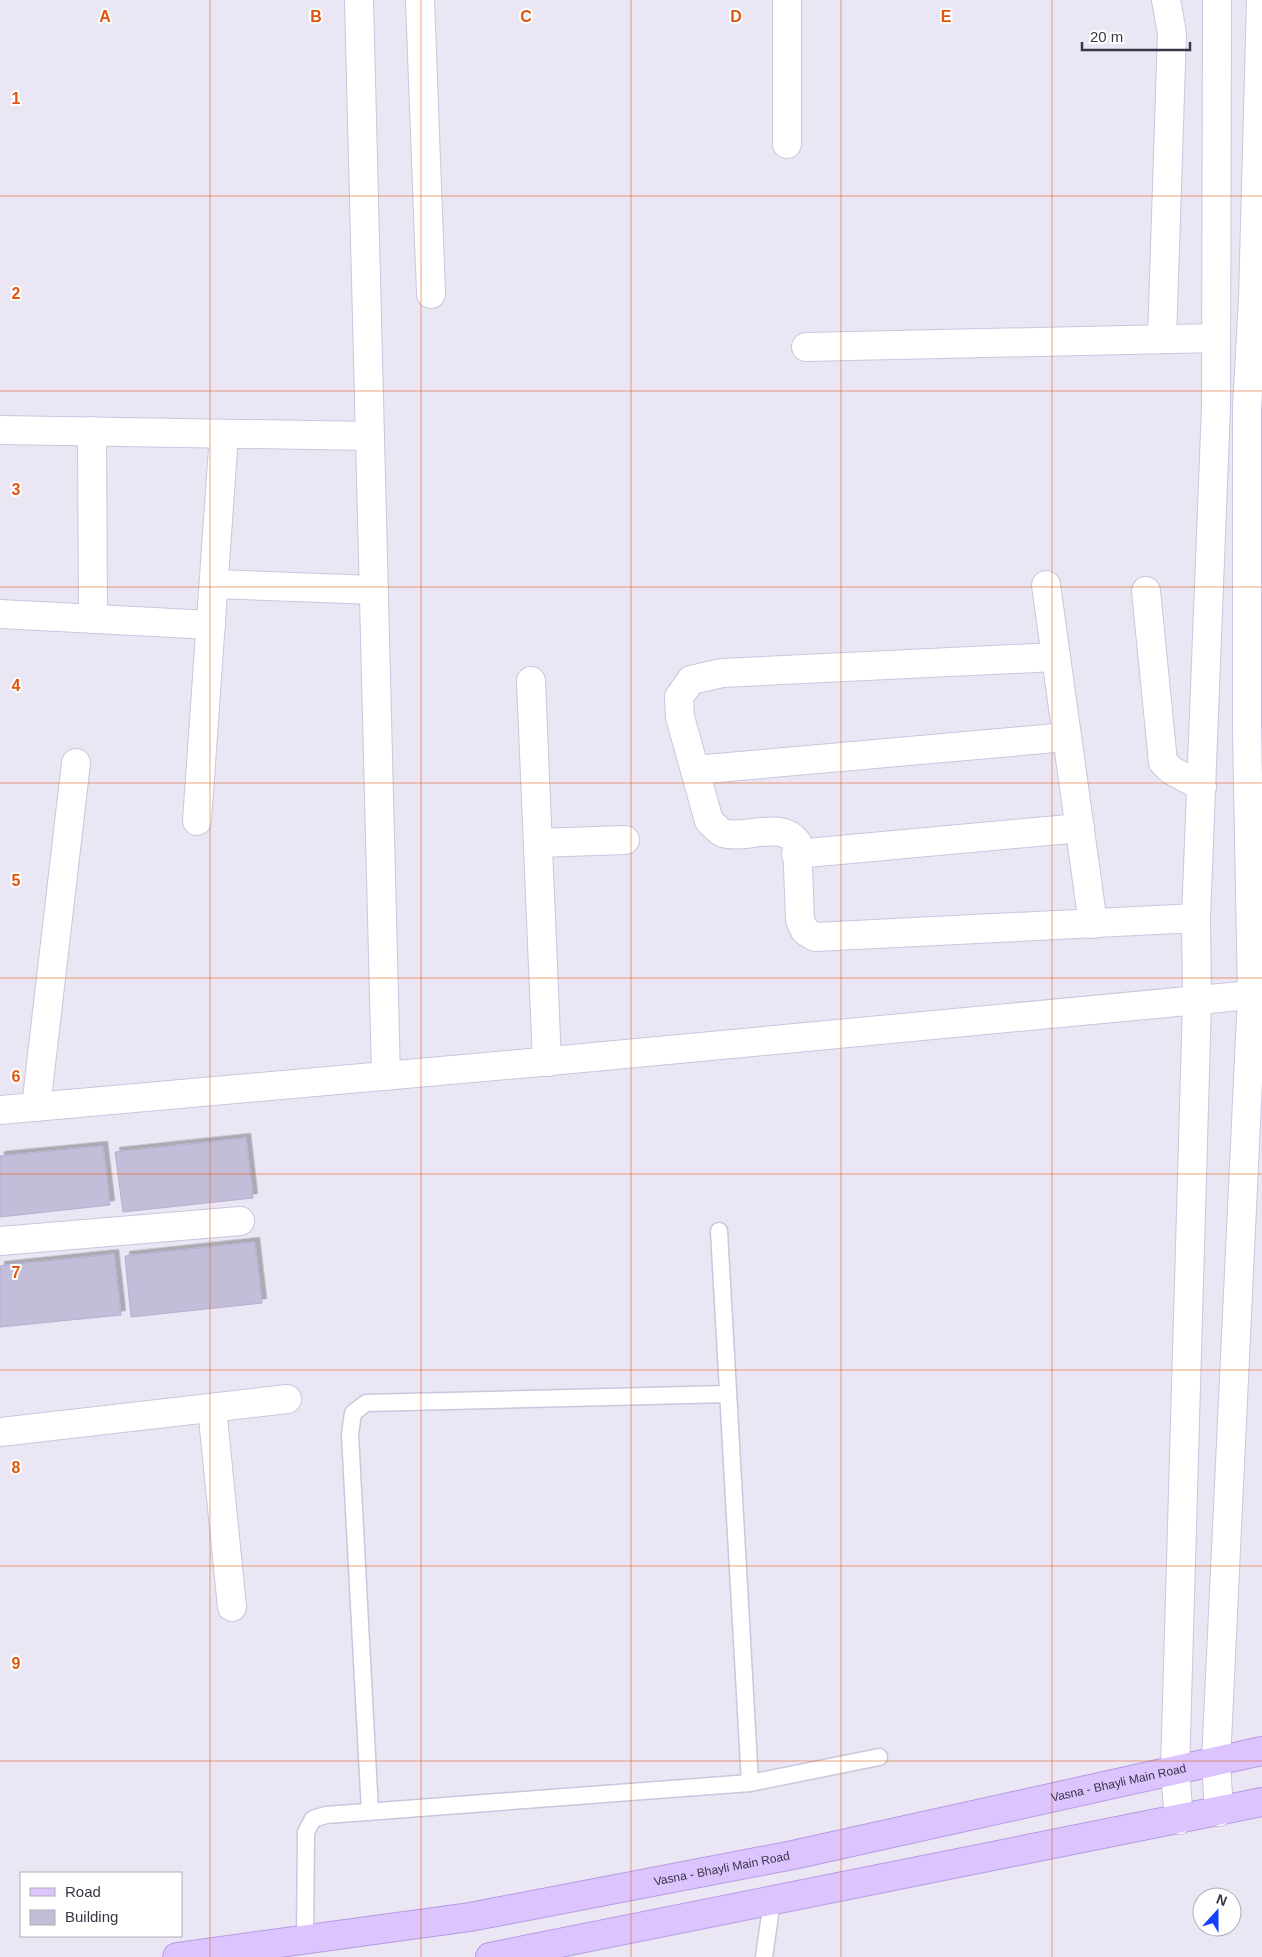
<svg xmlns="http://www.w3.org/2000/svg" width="1262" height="1957" font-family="Arial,sans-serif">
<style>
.building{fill:#c4bdd9;stroke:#b6add1;filter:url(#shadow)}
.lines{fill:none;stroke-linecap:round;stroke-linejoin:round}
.service-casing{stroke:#ccc5de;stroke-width:19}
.minor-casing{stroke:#ccc5de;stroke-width:30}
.tertiary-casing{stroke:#ccc5de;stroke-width:30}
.secondary-casing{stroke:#b69be2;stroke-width:30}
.service{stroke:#fff;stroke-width:16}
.minor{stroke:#fff;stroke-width:28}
.tertiary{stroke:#fff;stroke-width:28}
.secondary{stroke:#dcc4ff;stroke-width:28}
.grid{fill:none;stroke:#df570f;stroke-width:1;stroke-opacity:0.55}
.labels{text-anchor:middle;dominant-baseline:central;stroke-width:4;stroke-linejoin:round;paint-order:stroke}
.street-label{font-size:12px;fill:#393547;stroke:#fff}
.grid-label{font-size:16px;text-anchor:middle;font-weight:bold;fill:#df570f;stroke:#fff;stroke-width:4;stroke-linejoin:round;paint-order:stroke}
</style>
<defs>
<filter id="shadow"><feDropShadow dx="4.5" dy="-4.5" stdDeviation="0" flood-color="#0004"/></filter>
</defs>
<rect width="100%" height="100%" fill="#eae6f4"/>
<g class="building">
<polygon points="246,1138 253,1198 123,1212 115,1152"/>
<polygon points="103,1146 110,1205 0,1217 0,1156"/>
<polygon points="255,1242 262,1303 131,1317 125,1256"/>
<polygon points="114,1254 121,1315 0,1327 0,1266"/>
</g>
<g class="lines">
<g class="service-casing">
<g id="service">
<polyline points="719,1231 750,1783"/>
<polyline points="370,1812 350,1434 353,1413 366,1403 728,1394"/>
<polyline points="305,1940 306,1832 313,1819 326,1815 750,1783 879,1757"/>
<polyline points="764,1957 772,1901"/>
</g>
</g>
<g class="minor-casing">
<g id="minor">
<polyline points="359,0 386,1076"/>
<polyline points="420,0 431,294"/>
<polyline points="787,0 787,144"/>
<polyline points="1162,339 1172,33 1166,0"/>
<polyline points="806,347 1216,338"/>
<polyline points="0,430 370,436"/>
<polyline points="92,431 93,619"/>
<polyline points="214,584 374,590"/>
<polyline points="1046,585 1093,924"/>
<polyline points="1146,591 1163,762 1171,770 1202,787"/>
<polyline points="0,614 211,625"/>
<path d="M1056 657 722 673 691 680 679 697 680 717 709 821C713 824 718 831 723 833 747 840 780 820 797 842L800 920 805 931 815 937 1196 918"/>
<polyline points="531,681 547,1062"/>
<polyline points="695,770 1067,737"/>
<polyline points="197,821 224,434"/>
<polyline points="538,843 625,840"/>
<polyline points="796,854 1080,828"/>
<polyline points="36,1107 76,763"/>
<polyline points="0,1110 530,1063 1262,994"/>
<polyline points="0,1241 240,1221"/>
<polyline points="212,1408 232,1607"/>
<polyline points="0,1432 287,1399"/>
</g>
</g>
<g class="tertiary-casing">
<g id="tertiary">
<polyline points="1219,1812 1216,1762 1252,995 1247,730 1247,408 1253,299 1261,0"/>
<polyline points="1179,1820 1175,1771 1197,1002 1196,918 1216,407 1217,0"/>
</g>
</g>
<g class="secondary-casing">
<g id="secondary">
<path id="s1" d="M177 1957 470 1917 793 1855 1262 1751"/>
<polyline points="490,1957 1262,1802"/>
</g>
</g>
<use href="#service" class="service"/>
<use href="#minor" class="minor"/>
<use href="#tertiary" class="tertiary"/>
<use href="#secondary" class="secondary"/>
</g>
<path class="grid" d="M210 0V1957M421 0V1957M631 0V1957M841 0V1957M1052 0V1957M0 196H1262M0 391H1262M0 587H1262M0 783H1262M0 978H1262M0 1174H1262M0 1370H1262M0 1566H1262M0 1761H1262"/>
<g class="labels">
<g class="street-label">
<text stroke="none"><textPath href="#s1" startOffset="958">Vasna - Bhayli Main Road</textPath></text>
<text stroke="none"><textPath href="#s1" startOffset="552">Vasna - Bhayli Main Road</textPath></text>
</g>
</g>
<g class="grid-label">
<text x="105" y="22">A</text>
<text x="316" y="22">B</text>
<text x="526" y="22">C</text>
<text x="736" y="22">D</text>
<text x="946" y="22">E</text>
<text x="16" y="104">1</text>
<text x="16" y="299">2</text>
<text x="16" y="495">3</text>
<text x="16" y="691">4</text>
<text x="16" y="886">5</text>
<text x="16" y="1082">6</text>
<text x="16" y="1278">7</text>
<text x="16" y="1473">8</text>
<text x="16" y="1669">9</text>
</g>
<rect x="20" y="1872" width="162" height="65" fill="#ffffff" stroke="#b0aeb5"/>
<rect x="30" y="1888" width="25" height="8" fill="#dcc4ff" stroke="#b0aeb5"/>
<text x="65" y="1897" font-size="15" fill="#393547">Road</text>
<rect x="30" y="1910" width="25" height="15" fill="#c4bdd9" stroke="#b0aeb5"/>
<text x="65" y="1922" font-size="15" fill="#393547">Building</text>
<g transform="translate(1217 1912) rotate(21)"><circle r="24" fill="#ffffff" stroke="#b0aeb5"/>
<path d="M0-4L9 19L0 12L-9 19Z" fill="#1143ff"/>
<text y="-8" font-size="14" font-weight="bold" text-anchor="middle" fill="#393547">N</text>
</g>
<path d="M1082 42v8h108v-8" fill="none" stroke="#393547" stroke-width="2.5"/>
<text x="1090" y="42" font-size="15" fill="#393547" stroke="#ffffff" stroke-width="4" paint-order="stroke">20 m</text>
</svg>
